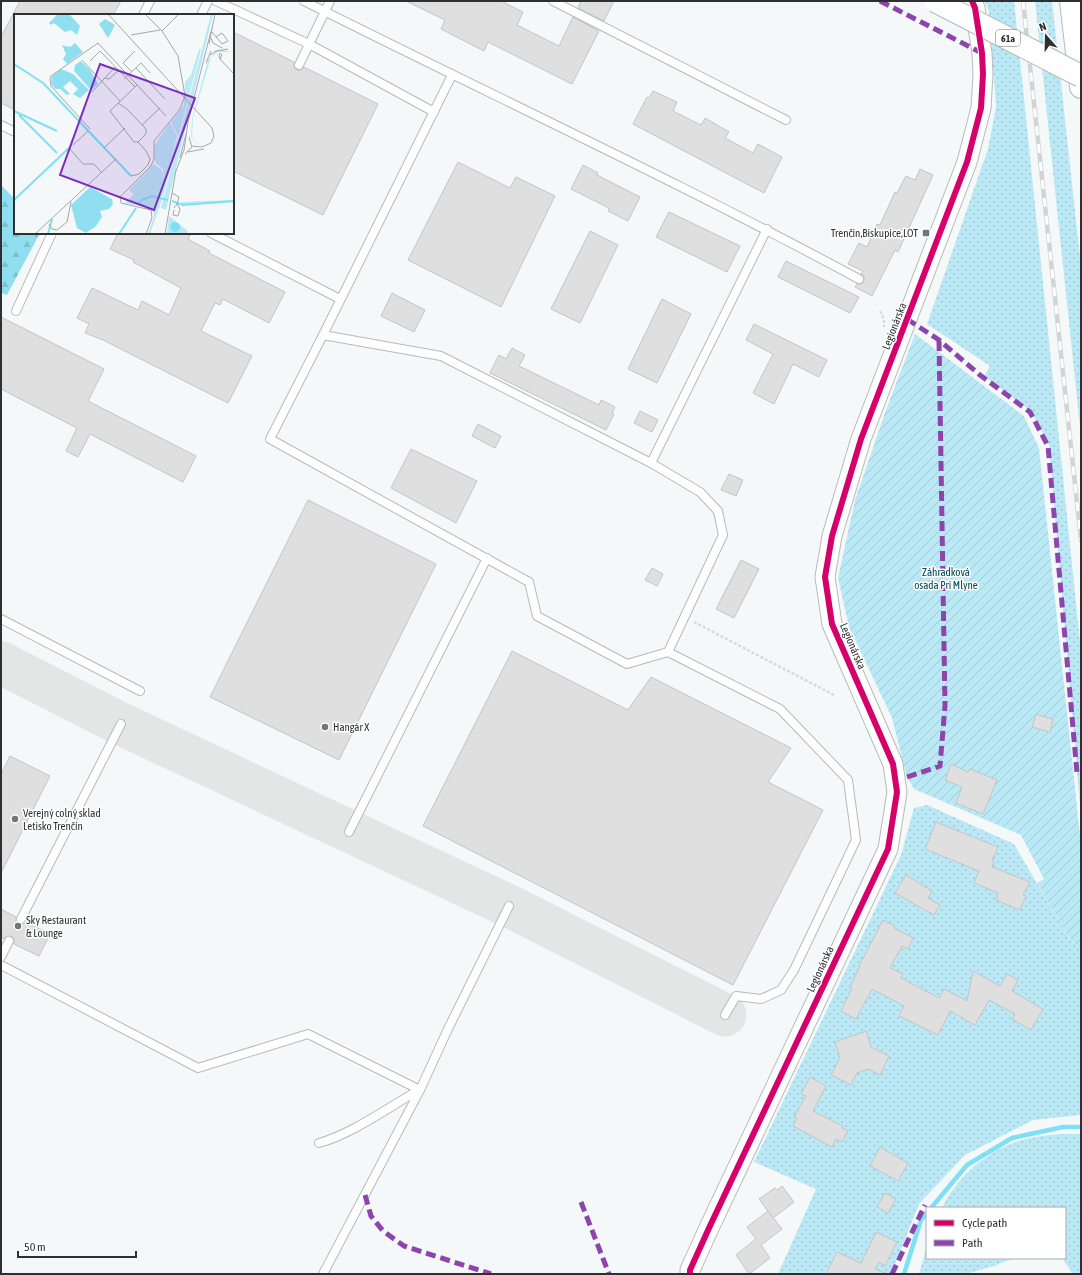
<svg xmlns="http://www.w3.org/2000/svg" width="1082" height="1275" font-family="'Asap Condensed',sans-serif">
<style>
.grass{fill:url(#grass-dots)}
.forest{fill:url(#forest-firs)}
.garden{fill:url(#garden-furrows)}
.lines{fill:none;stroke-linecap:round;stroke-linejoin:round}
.stream{stroke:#7ee0f6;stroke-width:4.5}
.taxiway{stroke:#e4e6e6;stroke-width:43}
.building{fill:#dfdfe0;stroke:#c4c4c5}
.service-casing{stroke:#b7babb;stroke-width:10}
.tertiary-casing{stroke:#b7babb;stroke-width:21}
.secondary-casing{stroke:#b7babb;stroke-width:24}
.path{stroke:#d8d9d9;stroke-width:2.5;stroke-dasharray:3 2;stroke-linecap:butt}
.service{stroke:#fefefe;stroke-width:8}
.tertiary{stroke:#fefefe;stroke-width:19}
.secondary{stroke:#fefefe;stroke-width:22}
.rail-casing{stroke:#d2d3d3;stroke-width:4.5}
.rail{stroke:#fff;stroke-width:3;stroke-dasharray:9;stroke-linecap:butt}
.primary-bridge-casing{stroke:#b7babb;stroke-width:24;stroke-linecap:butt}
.primary-bridge{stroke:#fefefe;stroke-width:22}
.quiet{stroke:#8e44ad;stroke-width:5;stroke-dasharray:10 5;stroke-linecap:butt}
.cycleway-casing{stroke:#fff;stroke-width:8}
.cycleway{stroke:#d6006c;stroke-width:6}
.poi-dot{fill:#737576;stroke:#fff;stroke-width:1.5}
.labels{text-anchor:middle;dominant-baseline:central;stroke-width:3;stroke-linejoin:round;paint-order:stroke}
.shield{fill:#fff;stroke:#6c6d6e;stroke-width:1}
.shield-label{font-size:10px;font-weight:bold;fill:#2d2f30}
.poi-label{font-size:11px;fill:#2d2f30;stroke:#fff;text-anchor:start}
.street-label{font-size:11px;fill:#2d2f30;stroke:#fff}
.park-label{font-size:11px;fill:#034451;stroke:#fff}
.inset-river{fill:none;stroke:#7ee0f6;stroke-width:2}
.inset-road{fill:none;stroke:#a5a8a9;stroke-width:1}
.view{fill:#7b2cbf;fill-opacity:0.15;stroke:#7b2cbf;stroke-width:2}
.inset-edge{fill:none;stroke:#2d2f30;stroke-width:2}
</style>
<defs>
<pattern id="grass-dots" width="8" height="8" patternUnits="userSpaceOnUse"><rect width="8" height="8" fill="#bae9f5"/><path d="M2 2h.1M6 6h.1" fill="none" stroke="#a0c8d2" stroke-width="1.8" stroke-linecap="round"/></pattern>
<pattern id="forest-firs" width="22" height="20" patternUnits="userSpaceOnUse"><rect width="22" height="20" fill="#8fdff0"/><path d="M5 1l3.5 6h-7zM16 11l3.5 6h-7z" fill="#7cc0ce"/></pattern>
<pattern id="garden-furrows" width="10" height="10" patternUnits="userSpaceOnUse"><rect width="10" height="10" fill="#bae9f5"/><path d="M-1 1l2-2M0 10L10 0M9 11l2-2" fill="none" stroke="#a0c8d2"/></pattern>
</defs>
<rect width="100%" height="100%" fill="#f5f8f9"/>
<g class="grass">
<polygon points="985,1 1014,1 1081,652 1081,817 1049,445 1031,411 984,376 990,366 927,324 988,149 996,107 989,12"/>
<polygon points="1035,1 1052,1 1081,266 1081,436"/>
<polygon points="927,805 1014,844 1069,938 1081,951 1081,1115 1033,1120 965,1155 919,1204 891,1274 778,1274 816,1189 754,1162 901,855 914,808"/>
<path d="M1059 1134H1081V1274H1073L1062 1258H1065V1208H942C956 1179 983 1154 1013 1143 1028 1137 1044 1136 1059 1134Z"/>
<polygon points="927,1246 927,1258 1014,1258 994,1266 966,1274 919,1274"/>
</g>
<polygon class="forest" points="1,185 15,199 15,233 40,233 7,295 1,293"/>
<polygon class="garden" points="915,334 1024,416 1039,448 1081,845 1081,951 1068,936 1037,883 1044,879 1021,835 914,789 907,777 892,718 849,627 838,578 855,500 886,410"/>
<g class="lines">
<g class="stream">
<polyline points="931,1208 967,1165 1012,1138 1063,1127 1081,1127"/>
<polyline points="904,1274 921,1220 927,1213"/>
</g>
<polyline class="taxiway" points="1,663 121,724 509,906 725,1015"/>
</g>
<g class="building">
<polygon points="20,1 121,1 113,15 15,15 15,110 1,103 1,37"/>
<polygon points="406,1 501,1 523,12 517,25 559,46 573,17 599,31 572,84 488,42 484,51 441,29 445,20"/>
<polygon points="581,1 614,1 604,21 578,8"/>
<polygon points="233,32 294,62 294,68 297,70 302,70 304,67 378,104 323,215 233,171"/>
<polygon points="653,91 677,102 673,111 701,125 705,118 729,132 725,138 753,153 758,144 782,157 764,193 633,124 647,97 649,98"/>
<polygon points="458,162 510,188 516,177 555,196 501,307 408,260"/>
<polygon points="583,165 598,173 597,175 640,197 628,221 608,211 609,208 571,189"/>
<polygon points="920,169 933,175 898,252 895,250 872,296 855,287 857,284 862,284 864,281 864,276 861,274 863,271 848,264 859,243 867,247 877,224 880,225 895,192 897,193 906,176 915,180"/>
<polygon points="669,212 740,246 727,272 656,237"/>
<polygon points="590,231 618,245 580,323 551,309"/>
<polygon points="118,233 191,233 188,239 210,251 209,253 285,292 269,323 223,299 220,305 215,303 201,331 252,356 228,403 103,340 85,333 89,324 77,318 92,288 138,310 142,301 169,315 181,288 133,262 134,260 110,249"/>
<polygon points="786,261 859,297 850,313 778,277"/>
<polygon points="392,293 425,310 414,332 381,316"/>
<polygon points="662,299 691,314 657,383 628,369"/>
<polygon points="1,317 104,369 88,401 196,456 183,482 90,434 78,457 66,451 77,428 1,389"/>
<polygon points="754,324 827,360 819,377 793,364 774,404 753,393 773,354 746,340"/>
<polygon points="512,348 525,355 519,366 599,405 601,400 615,407 612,413 614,414 606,430 490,373 499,355 506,359"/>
<polygon points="640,411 658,420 652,432 634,423"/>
<polygon points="478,424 501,436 495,448 472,436"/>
<polygon points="411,449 477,481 456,523 391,488"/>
<polygon points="729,474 743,480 736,496 721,490"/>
<polygon points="308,500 436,564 339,760 210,697"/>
<polygon points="741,560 759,569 734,618 716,609"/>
<polygon points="652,568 663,574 657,586 645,580"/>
<polygon points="512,651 628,710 651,677 791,748 768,782 823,810 733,985 423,826"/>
<polygon points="1036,714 1053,719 1050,732 1032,727"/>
<polygon points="10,756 50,776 1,873 1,774"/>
<polygon points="951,764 968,772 970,769 997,780 983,814 956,803 962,787 945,780"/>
<polygon points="936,822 998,847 992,861 994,862 992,867 1030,882 1023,895 1026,896 1020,910 996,900 998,893 974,883 979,871 925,849"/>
<polygon points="906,875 932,891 928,898 940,905 934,915 895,893"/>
<polygon points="1,909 16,917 16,922 19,924 24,924 26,922 50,934 39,956 14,944 14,938 11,936 6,936 4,939 1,937"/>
<polygon points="883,920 895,926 894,928 913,938 908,949 902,946 890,968 903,974 901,978 939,998 944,989 967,1001 973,971 1000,986 1007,974 1018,980 1012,991 1043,1009 1031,1030 1012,1019 1015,1014 989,1000 975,1025 950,1011 938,1035 899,1016 904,1006 872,989 856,1019 841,1011 852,988 850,987 860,966 859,966"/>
<polygon points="866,1031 871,1047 889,1056 880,1075 868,1069 857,1073 851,1085 831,1075 840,1058 835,1042"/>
<polygon points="810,1077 826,1086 813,1111 843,1126 842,1128 848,1131 842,1142 836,1139 832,1147 793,1126 797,1118 794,1117 806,1096 801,1094"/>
<polygon points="880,1147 908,1163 898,1181 870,1166"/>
<polygon points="782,1186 794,1202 773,1218 759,1199 775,1188 777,1190"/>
<polygon points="885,1193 896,1199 888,1213 877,1207"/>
<polygon points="768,1211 782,1229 761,1245 770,1258 749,1274 736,1255 756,1239 747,1227"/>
<polygon points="876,1232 897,1242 885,1266 879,1262 875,1269 887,1274 826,1274 837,1252 861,1263"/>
</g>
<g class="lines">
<g class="service-casing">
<g id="service">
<polyline points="216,1 309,44 434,112"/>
<path d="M304 1C489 94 677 181 859 279"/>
<polyline points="553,1 786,120"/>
<polyline points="143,15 150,1"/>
<polyline points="201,15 208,1"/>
<polyline points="299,65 330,1"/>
<polyline points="452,75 323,335 270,439 529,582 537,616 627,664 668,652 780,709 848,780 856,840 794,970 781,990 761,999 736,996 725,1015"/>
<polyline points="1,125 15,132"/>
<polyline points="211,233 340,299"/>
<polyline points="16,311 52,233"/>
<polyline points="323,335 441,356 651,463 700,492 718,511 723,535 668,652"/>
<polyline points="651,463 767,229"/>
<polyline points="1,619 140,691"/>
<polyline points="349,832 487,558"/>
<polyline points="21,919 121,724"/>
<polyline points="1,957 9,941"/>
<polyline points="1,965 198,1068 308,1034 420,1090"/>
<path d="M319 1143C352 1134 389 1107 419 1090"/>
<polyline points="323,1274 420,1090 448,1029 509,906"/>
</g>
</g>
<g class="tertiary-casing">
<polyline id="tertiary" points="690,1274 690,1270 709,1228 888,849 897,792 893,764 832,624 825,577 832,536 861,439 967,162 981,108 983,74 982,53 975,8 972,1"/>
</g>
<g class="secondary-casing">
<polyline id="secondary" points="1071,1 1081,87"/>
</g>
<g class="path">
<polyline points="880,311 884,319 884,327"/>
<polyline points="694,622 834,695"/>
</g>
<use href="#service" class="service"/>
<use href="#tertiary" class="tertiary"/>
<use href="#secondary" class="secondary"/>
<g class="rail-casing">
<polyline id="rail" points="1023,1 1081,540"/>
</g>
<use href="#rail" class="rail"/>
<g class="primary-bridge-casing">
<polyline id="primary-bridge" points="935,1 1081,76"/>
</g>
<use href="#primary-bridge" class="primary-bridge"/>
<g class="quiet">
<polyline points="880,1 982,53"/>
<polyline points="907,319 939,340 980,375 1030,412 1048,446 1077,773"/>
<polyline points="907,777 940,766 945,706 939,340"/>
<polyline points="365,1195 371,1216 383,1231 404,1246 491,1274"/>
<polyline points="581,1202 609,1274"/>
<polyline points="892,1274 925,1205"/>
</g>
<g class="cycleway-casing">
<polyline id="cycleway" points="690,1274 690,1270 709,1228 888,849 897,792 893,764 832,624 825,577 832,536 861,439 967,162 981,108 983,74 982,53 975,8 972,1"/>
</g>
<use href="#cycleway" class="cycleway"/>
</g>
<g class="poi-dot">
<rect x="922" y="229" width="8" height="8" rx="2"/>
<circle cx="325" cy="727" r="4"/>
<circle cx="15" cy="819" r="4"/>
<circle cx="18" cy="926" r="4"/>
</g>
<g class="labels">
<rect class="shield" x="996" y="30" width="24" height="16" rx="3"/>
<g class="shield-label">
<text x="1008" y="38">61a</text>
</g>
<g class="poi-label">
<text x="918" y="233" text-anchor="end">Trenčín,Biskupice,LOT</text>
<text x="333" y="727">Hangár X</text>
<text x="23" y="813">Verejný colný sklad<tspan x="23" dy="13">Letisko Trenčín</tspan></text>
<text x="26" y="920">Sky Restaurant<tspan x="26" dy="13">&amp; Lounge</tspan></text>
</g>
<g class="street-label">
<text transform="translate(894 326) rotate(-69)">Legionárska</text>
<text transform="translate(853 646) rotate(67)">Legionárska</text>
<text transform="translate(820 969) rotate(-65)">Legionárska</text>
</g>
<g class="park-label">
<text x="946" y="572">Záhradková<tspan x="946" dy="13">osada Pri Mlyne</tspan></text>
</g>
</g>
<g transform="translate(14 14)">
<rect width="220" height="220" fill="#f5f8f9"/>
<path d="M197 0H199L152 196 147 194ZM185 35H187L149 183 134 182 122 191 111 189 120 180 115 176 140 150 148 156 151 168 164 122 157 108 170 91 171 68 177 61ZM209 36 217 38H204L197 43 179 104 178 123 185 131 177 123 178 105 194 46 202 37ZM141 182 148 185 136 220H134L140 203 139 194 125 191 134 183ZM220 186V188L167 191 168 188ZM155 202 174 217 173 220H153Z" fill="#bae9f5"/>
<path d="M44 0H55L66 12 63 21 57 16 51 18 40 9 37 11 35 9ZM91 5 101 11 94 24 85 10ZM61 29 69 38 53 50 49 45 52 40 48 31 56 33ZM67 47 77 57 84 70 77 76 60 57 61 51ZM47 55 59 60 75 76 66 84 59 80 64 75 56 67 49 73 56 80 53 81 46 75H41L37 69 38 62ZM76 173 98 185 99 190 95 195 86 197 88 203 82 212 72 219 63 214 57 191Z" fill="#8fdff0"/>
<path d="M156 108 163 122 151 169 149 155 141 148 140 132Z" fill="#bae9f5"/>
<path d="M156 213a5 5 0 1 1 10 0a5 5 0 1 1-10 0Z" fill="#7ee0f6"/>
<path class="inset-river" d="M0 50 29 69 117 162M0 97 43 117M5 101 43 139M0 186 55 134M158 187 169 191 220 187M124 191 128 186 138 182 154 186M34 220 38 205M105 220 122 194"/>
<path class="inset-road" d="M94 0 198 114 200 122 197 129 188 133 178 132M131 0 148 17 164 42 171 82 166 95 140 127V145L137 152 106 183 107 189 137 196 138 204 132 220M148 17 165 0M198 18 208 30 214 27 208 19 202 23M117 21 146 16M197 24 199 29 208 34M195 30 201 0M196 41 202 37 214 35M206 45 208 41 206 39 205 42 206 45 220 60M68 46 106 87M76 47 86 37 121 73M192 49 197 37M122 54 151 85M118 58 109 49 121 37M91 64 95 65 105 56M110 65 127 49 136 59M78 78 101 53M104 89 113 95 132 115V120L124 128M128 111 146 94M76 115 37 72 36 65 37 62 84 29 152 102M59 131 74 117M57 132 55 134 69 150H80L88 159M90 134 111 114M174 138 190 135M171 140 178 133 175 123M166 144 172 120M162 157 170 136 174 108 197 17M117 162 125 160 134 151 136 145 132 137 124 128H120L96 97 123 71M158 179 165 183 163 190M160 196 159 201 164 202 166 195 163 190 160 194M35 210 38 215 43 216 53 208 57 188M21 220 102 145M151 220 162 156"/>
<path class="view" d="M86 50 181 84 140 196 46 161Z"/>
<rect width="220" height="220" class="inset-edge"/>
</g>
<rect width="1082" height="1275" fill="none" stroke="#2d2f30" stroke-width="4"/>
<rect x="926" y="1207" width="140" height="52" fill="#ffffff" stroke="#abacac"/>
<rect x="934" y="1220" width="20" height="6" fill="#d6006c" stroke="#abacac"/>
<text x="962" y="1227" font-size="12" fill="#2d2f30">Cycle path</text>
<rect x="934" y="1240" width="20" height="6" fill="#8e44ad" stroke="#abacac"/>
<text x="962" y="1247" font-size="12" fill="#2d2f30">Path</text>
<g transform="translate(1046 36) rotate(340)" stroke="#ffffff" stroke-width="3" paint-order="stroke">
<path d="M0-3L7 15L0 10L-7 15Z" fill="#2d2f30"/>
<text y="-6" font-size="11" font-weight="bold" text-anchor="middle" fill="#2d2f30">N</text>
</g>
<path d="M18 1251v6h118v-6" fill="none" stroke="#2d2f30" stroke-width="2"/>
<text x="24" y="1251" font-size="12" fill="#2d2f30" stroke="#ffffff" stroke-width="3" paint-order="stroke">50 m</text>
</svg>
